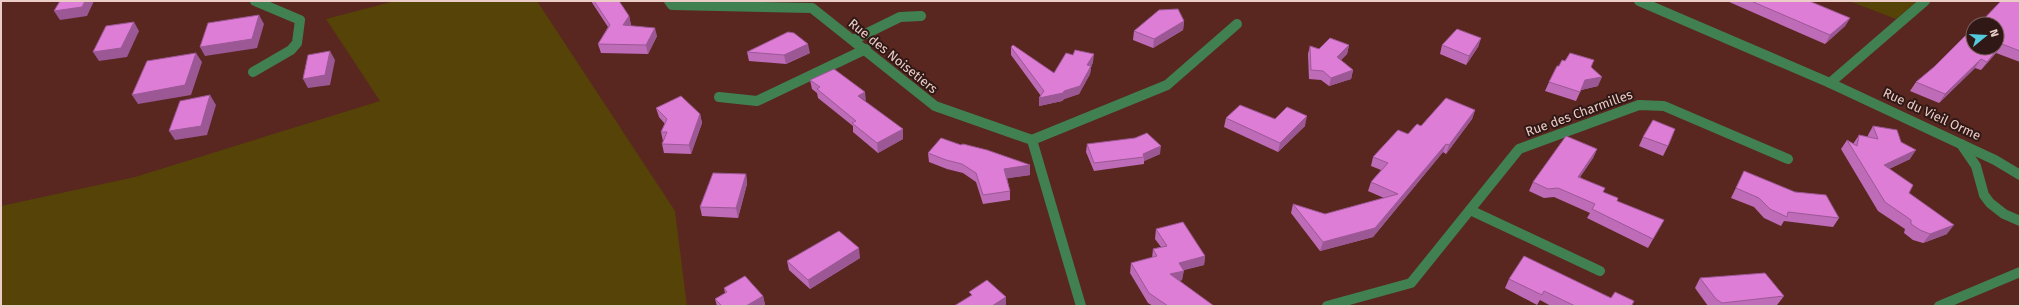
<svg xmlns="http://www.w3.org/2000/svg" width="2021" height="307" font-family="'Fira Sans',sans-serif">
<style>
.green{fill:#554307}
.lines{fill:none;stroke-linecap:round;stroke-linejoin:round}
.minor{stroke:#418151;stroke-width:10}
.wall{fill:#be6cb7}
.shaded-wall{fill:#9b5895}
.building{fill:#dd7dd5;stroke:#9b5895}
.labels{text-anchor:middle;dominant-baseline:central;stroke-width:4;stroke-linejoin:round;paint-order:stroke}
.street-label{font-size:13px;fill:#ecccc6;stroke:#2f1815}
</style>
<rect width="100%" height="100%" fill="#592720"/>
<g class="green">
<polygon points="395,1 537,1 675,211 687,306 1,306 1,206 135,177 380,101 326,19"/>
<polygon points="1849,1 1917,1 1896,19"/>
</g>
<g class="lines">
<g class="minor">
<polyline points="669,1 672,5 812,8 935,106 1032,140 1081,306"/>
<polyline points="1639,1 1830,83 1995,160 2020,175"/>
<polyline points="853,40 900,17 921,16"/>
<polyline points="253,72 291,50 297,43 300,20 255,1"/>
<polyline points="1830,83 1925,1"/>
<polyline points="719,97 757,101 866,49"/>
<polyline points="1032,140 1167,85 1237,24"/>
<polyline points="1961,144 1976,166 1984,195 1990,203 2004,214 2020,221"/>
<polyline points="1470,210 1600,271"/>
<polyline points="1327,306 1411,283 1519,149 1639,105 1664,106 1788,159"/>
<polyline points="1939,306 2020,272"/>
</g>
</g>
<g class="wall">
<polygon points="591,1 619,1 629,16 631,25 631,26 657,36 648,54 601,53 598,44 608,27"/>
<polygon points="1727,1 1809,1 1850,18 1845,26 1825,44"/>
<polygon points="2020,1 2020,62 1996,53 1981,70 1975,68 1939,103 1910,91 1916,82 1934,67 1967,36"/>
<polygon points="1184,21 1183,30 1153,48 1133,40 1134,31"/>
<polygon points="1481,38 1478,47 1466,65 1440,54 1442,45"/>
<polygon points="1349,45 1347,54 1341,60 1353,70 1351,79 1329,86 1321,80 1309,79 1308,54 1310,46 1319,49"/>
<polygon points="1011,47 1054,73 1093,62 1091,67 1090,74 1079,94 1064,99 1062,101 1039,106 1041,96 1011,55"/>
<polygon points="747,52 810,53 786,64 749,61"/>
<polygon points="1559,66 1591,68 1598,86 1581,90 1576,101 1545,91 1549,82"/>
<polygon points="810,80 903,129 903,139 878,153 853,132 853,126 818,98 817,93 812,89"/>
<polygon points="656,108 700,114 702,123 691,154 664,153 662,144 663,141 661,132 665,124 659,117"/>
<polygon points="1475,110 1472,119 1446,154 1443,152 1373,237 1320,251 1291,213 1293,204 1325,214 1384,198 1368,191 1371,182 1381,170 1371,166 1373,157 1421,126"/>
<polygon points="1226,118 1275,119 1305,126 1278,152 1224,127"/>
<polygon points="1873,126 1901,142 1910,159 1889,169 1909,193 1947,234 1923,243 1913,240 1904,233 1905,229 1878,211 1841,149 1847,140 1853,144 1859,135 1868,137 1868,135"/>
<polygon points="1643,137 1668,146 1663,156 1639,146"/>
<polygon points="1087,144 1160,154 1144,161 1144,164 1094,171 1086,152"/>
<polygon points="1597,149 1593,158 1580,177 1617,201 1664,220 1648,248 1587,218 1590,213 1554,197 1544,198 1529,191 1533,182"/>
<polygon points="928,153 1030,175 1007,178 1010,191 1010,200 983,204 976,182 963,173 947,169 929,162"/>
<polygon points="1744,171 1839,218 1833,227 1784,221 1781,226 1764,218 1754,207 1731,198"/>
<polygon points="746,174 747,184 738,218 702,216 700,207"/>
<polygon points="1156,229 1205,256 1204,265 1183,270 1182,280 1179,281 1214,306 1153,306 1148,303 1130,273 1131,263 1152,258 1153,249 1161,247 1155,239"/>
<polygon points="860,258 810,289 789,270 787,261"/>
<polygon points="1700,278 1784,296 1777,305 1770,306 1708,306 1695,288"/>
<polygon points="1509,279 1611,298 1635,306 1551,306 1540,300 1537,305 1505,288"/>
<polygon points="724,288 763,296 765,305 764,306 717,306 715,299 725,293"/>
</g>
<g class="shaded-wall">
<polygon points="85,1 94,1 87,16 60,20 54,11"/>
<polygon points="259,15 264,24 257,48 205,56 200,47"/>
<polygon points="629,16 631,25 625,34 623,25"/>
<polygon points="1850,18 1845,26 1825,44 1830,35"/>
<polygon points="1184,21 1183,30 1153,48 1154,39"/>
<polygon points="134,22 139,31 127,57 99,61 93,52"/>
<polygon points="655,28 657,36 648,54 646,45"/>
<polygon points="1481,38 1478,47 1466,65 1469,56"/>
<polygon points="808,44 810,53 786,64 784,55"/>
<polygon points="2002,44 1996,53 1981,70 1987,62"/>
<polygon points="1349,45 1347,54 1335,65 1337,57"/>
<polygon points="330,51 335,60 330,85 308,88 303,79"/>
<polygon points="196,53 202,62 191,95 138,104 132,95"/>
<polygon points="1094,54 1093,62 1091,67 1090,74 1079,94 1064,99 1062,101 1039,106 1039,98 1064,91 1087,65"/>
<polygon points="1981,59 1975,68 1939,103 1945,94"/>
<polygon points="1353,70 1351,79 1329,86 1331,78"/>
<polygon points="1602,77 1598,86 1581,90 1576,101 1585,80"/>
<polygon points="865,92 866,101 858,96"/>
<polygon points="210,95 216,105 207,135 175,140 169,131"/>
<polygon points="1475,110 1472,119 1446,154 1449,145"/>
<polygon points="700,114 702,123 691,154 689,145"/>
<polygon points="1307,116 1305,126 1278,152 1280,143"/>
<polygon points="903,129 903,139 878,153 877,143"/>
<polygon points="1446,144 1443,152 1373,237 1320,251 1323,242 1375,228"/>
<polygon points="1161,146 1160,154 1144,161 1144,157 1143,154"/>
<polygon points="1597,149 1593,158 1574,186 1578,177"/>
<polygon points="1916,150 1910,159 1878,174 1884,165"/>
<polygon points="1030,165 1030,175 1004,179 1004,169"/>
<polygon points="746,174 747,184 738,218 736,208"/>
<polygon points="1954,225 1947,234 1923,243 1930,234"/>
<polygon points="859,248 860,258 810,289 808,280"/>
<polygon points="1205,256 1204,265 1177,272 1179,263"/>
<polygon points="1184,271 1182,280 1168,284 1170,274"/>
<polygon points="763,296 765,305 764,306 746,306"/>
<polygon points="1006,297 1006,305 1005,306 992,306"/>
</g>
<g class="building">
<polygon points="60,1 85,1 82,7 54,11"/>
<polygon points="594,1 619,1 629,16 623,25 655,28 646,45 598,44 610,25"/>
<polygon points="1751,1 1809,1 1850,18 1830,35"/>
<polygon points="2001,1 2020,1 2020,51 2002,44 1987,62 1981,59 1945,94 1916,82 1934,67 1965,36 1967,36 1973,30 1973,48 1997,48 1997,24 1979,24"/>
<polygon points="1178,9 1184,21 1154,39 1134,31 1159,10"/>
<polygon points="259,15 252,39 200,47 208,23"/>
<polygon points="134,22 121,48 93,52 106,26"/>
<polygon points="1457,29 1481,38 1469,56 1442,45"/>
<polygon points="788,32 794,33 808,44 784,55 747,52"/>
<polygon points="1330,38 1349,45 1337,57 1353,70 1331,78 1323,71 1311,70 1310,46 1319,49"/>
<polygon points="1013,45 1054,73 1066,53 1073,55 1075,50 1094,54 1087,65 1091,66 1080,86 1064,91 1063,93 1039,98 1044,91 1011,47"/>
<polygon points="330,51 325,75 303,79 308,55"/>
<polygon points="196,53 185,85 132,95 147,61"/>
<polygon points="1570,53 1594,60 1591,67 1602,77 1585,80 1580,92 1549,82 1557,66 1559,66 1562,60 1565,61"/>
<polygon points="834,69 865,92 858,96 903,129 877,143 852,123 856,121 817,89 820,87 810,80"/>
<polygon points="210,95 201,126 169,131 180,101"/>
<polygon points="681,96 700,114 689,145 662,144 667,132 661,132 667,119 656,108"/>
<polygon points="1446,98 1475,110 1449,145 1446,144 1375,228 1323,242 1293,204 1325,214 1398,194 1371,182 1388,163 1373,157 1398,130 1408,134 1417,124 1421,126"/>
<polygon points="1240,105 1275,119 1287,107 1307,116 1280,143 1226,118"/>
<polygon points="1653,120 1675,129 1668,146 1643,137"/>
<polygon points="1873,126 1897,130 1901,142 1916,150 1884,165 1913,185 1909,193 1954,225 1930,234 1920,230 1911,224 1911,220 1885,202 1847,140 1857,146 1859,135 1878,139"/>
<polygon points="1147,133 1161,146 1143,154 1144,157 1094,163 1087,144 1135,138"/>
<polygon points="1566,136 1597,149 1578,177 1605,188 1603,192 1618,198 1617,201 1664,220 1653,239 1592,209 1595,204 1558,188 1548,189 1533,182"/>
<polygon points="941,138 961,145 963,144 987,150 1030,165 1004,169 1010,191 983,195 976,173 962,164 946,160 928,153"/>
<polygon points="1744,171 1795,192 1826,195 1839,218 1788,212 1787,217 1770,209 1759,198 1736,188"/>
<polygon points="713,173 746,174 736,208 700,207"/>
<polygon points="1183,222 1205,256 1179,263 1184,271 1170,274 1214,306 1168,306 1149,293 1131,263 1157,256 1153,249 1167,246 1156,229"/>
<polygon points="839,231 859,248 808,280 787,261"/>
<polygon points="1524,256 1611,298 1615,292 1634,301 1632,305 1635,306 1575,306 1544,291 1542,295 1509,279"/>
<polygon points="1765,273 1784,296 1722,303 1716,299 1700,278"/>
<polygon points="745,276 763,296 746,306 718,306 721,305 715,299 727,292 724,288"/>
<polygon points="987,280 1006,297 992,306 954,306 972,295 969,292"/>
</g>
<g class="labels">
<g class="street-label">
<text transform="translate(893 56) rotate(39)">Rue des Noisetiers</text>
<text transform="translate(1579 113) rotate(-20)">Rue des Charmilles</text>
<text transform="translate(1932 114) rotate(25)">Rue du Vieil Orme</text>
</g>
</g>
<rect width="2021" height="307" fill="none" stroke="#ecccc6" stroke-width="4"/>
<g transform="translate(1985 36) rotate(72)"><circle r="19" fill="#2f1815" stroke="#7b605c"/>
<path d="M0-3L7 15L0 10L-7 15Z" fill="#54cade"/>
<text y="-6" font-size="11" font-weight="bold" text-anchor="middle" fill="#ecccc6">N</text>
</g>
</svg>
